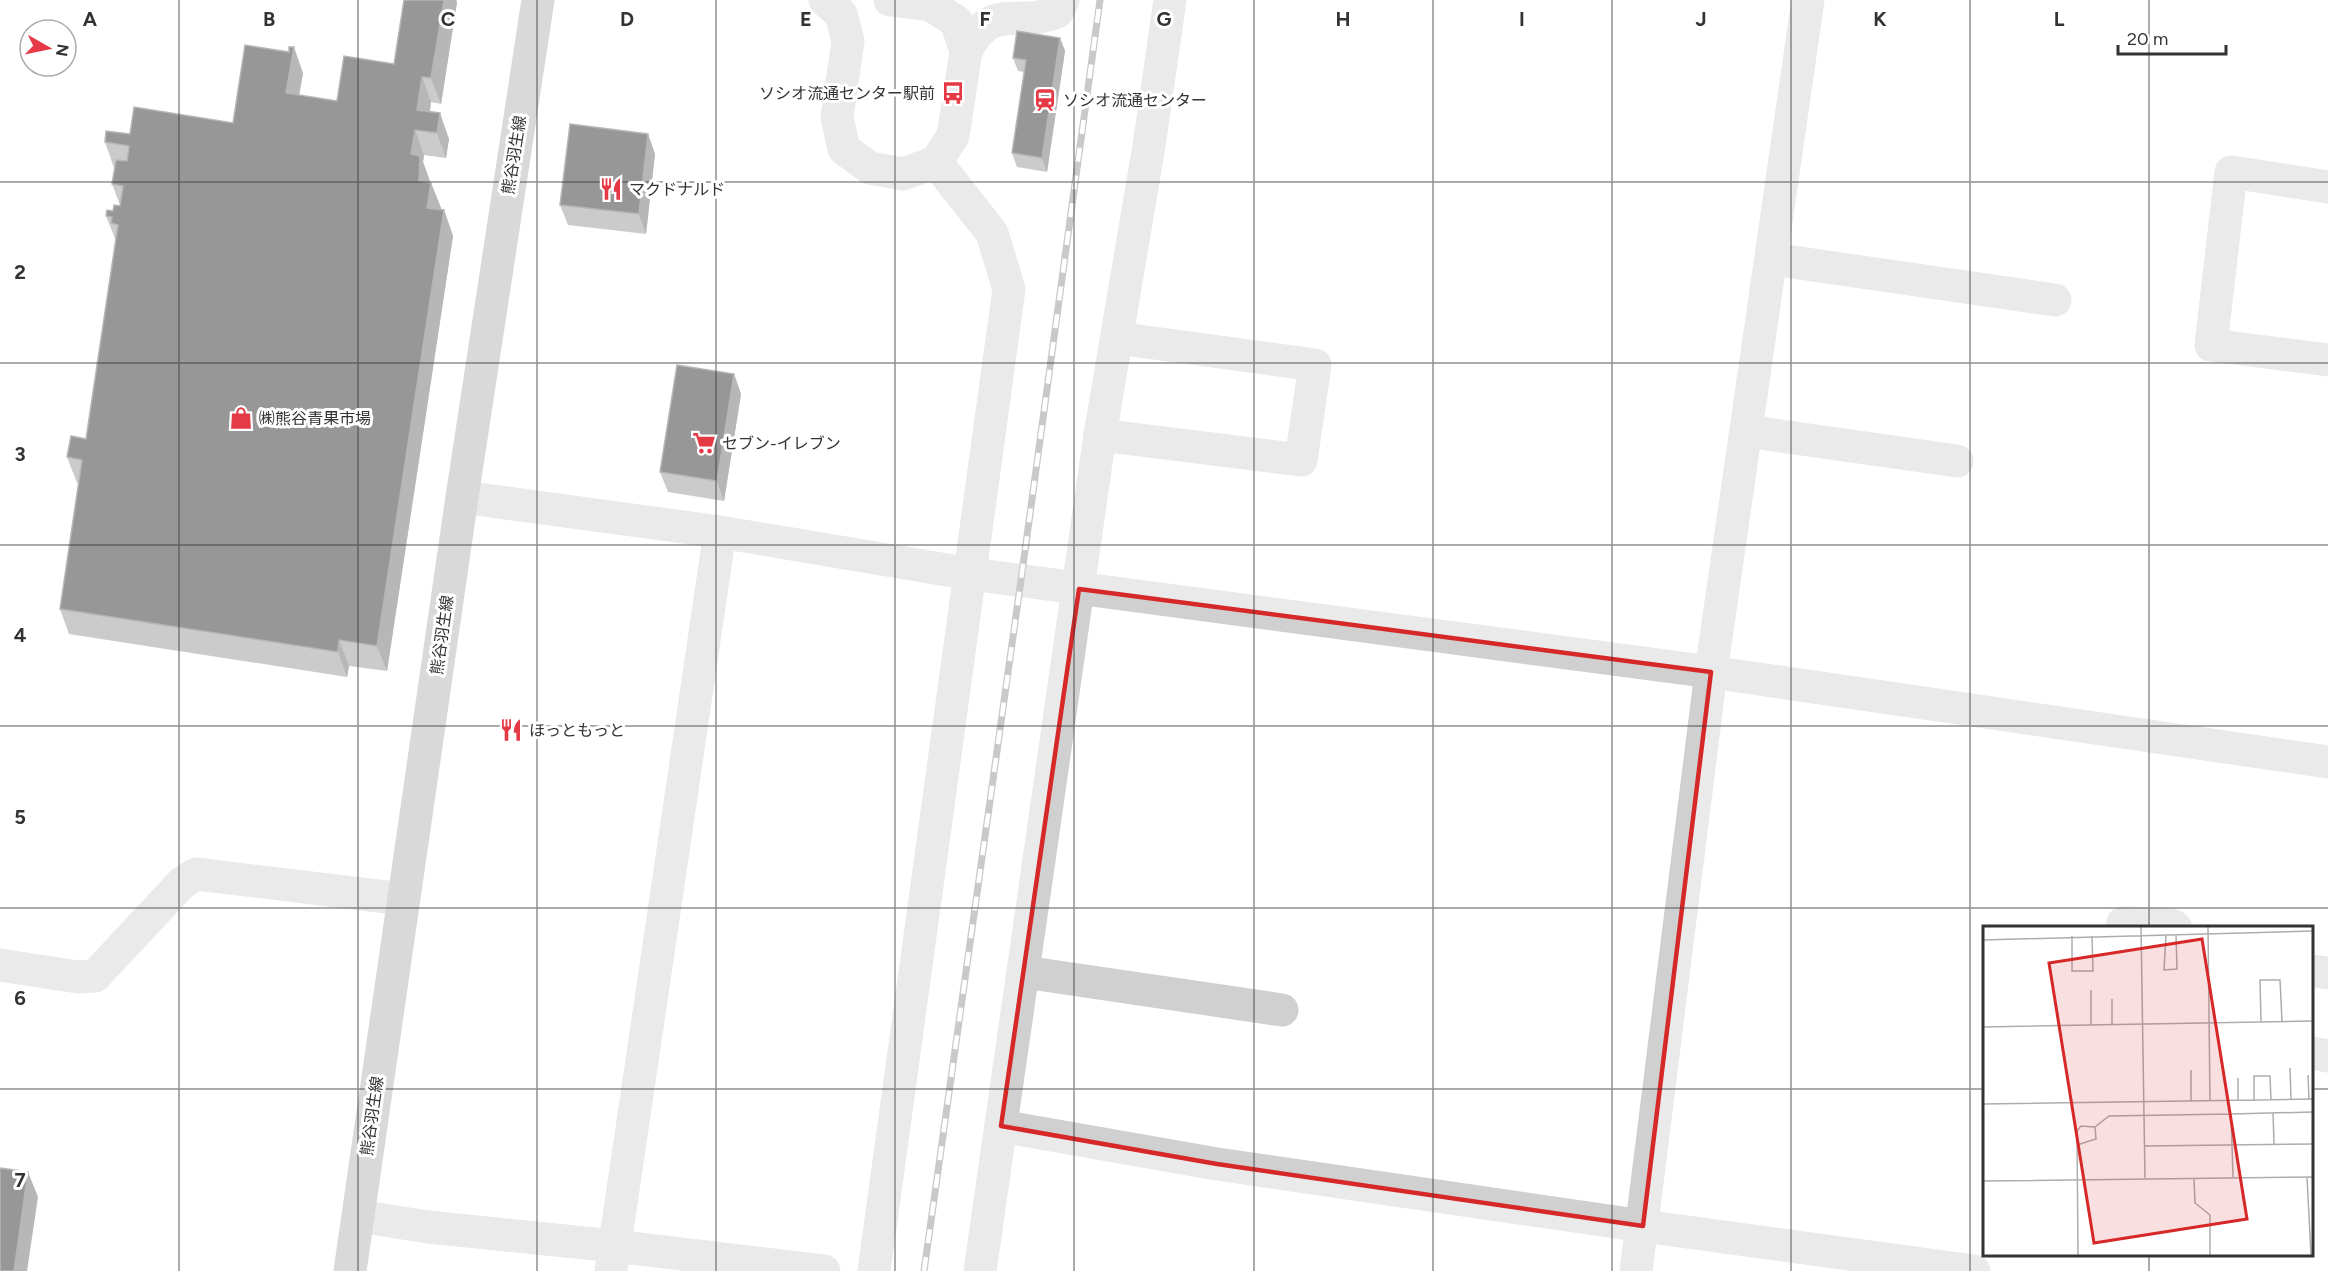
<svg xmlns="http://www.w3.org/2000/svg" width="2328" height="1271" font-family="Figtree,'Noto Sans JP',sans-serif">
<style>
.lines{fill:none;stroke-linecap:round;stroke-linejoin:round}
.minor{stroke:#d0d0d0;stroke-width:33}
.major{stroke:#ababab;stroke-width:33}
.rail-casing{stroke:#888;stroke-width:7}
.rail{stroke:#fff;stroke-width:4.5;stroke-dasharray:14;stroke-linecap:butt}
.wall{fill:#8c8c8c}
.shaded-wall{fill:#5f5f5f}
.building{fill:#1a1a1a;stroke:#5f5f5f;stroke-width:1.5}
.marked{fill:none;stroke:#d62828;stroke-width:4.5;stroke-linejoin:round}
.grid{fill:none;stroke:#333;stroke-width:1.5;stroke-opacity:0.55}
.labels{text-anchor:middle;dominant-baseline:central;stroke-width:6;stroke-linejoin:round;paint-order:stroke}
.poi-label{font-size:16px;fill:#333;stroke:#fff;text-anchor:start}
.street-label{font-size:16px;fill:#333;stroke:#fff}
.inset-road{fill:none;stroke:#adadad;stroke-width:1.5}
.view{fill:#d62828;fill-opacity:0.15;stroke:#d62828;stroke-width:3}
.inset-edge{fill:none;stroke:#333;stroke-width:3}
.grid-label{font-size:20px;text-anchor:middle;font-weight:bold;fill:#333;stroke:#fff;stroke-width:6;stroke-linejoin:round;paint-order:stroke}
</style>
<rect width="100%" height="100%" fill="#fff"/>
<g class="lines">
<g class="minor">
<polyline points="825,0 841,14 848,41 837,117 844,149 870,168 903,174 936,162 953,136 966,51 956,21 930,5 890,0"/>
<path d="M966 51C992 0 1015 29 1057 12L1063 0"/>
<polyline points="2328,187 2231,172 2211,345 2328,360"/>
<polyline points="1772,259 2055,300"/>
<polyline points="1746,431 1957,461"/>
<polyline points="1100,435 1301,460 1315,365 1117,338"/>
<polyline points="462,497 720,532 971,574 1711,672 2328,762"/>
<polyline points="2122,928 2123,923 2172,925 2176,928"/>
<polyline points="0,965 78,977 95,976 182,883 196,874 403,899"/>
<polyline points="2312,971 2328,973"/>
<polyline points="1024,972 1282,1010"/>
<polyline points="2312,1053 2328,1056"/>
<polyline points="1001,1126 1217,1164 1643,1226 1974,1271"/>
<polyline points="358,1216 428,1227 614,1246 824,1271"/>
<polyline points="611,1271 720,532"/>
<polyline points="874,1271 1009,289 992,233 936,162"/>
<polyline points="980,1271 1100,435 1149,146 1170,0"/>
<polyline points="1636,1271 1711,672 1808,0"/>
</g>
<polyline class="major" points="350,1271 462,497 538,0"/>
<g class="rail-casing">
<polyline id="rail" points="924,1271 1021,580 1100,0"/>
</g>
<use href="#rail" class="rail"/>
</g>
<g class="wall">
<polygon points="404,0 456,0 457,2 441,104 431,102 430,112 449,139 446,158 424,155 423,162 430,182 431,183 441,208 440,210 444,210 453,236 387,671 349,666 347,677 69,634 60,609 79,483 77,483 67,457 86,439 116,241 106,216 120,205 112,184 115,168 114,168 105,142 130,134 233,123 303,73 299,95 337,101 394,64"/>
<polygon points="1060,38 1065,51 1047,172 1017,167 1012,153 1024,72 1018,71 1013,58"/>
<polygon points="648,134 655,154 646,234 568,225 560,205"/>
<polygon points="734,374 741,394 724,501 668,492 660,472"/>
</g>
<g class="shaded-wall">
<polygon points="444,0 456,0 457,2 441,104 431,78"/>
<polygon points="1060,38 1065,51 1047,172 1042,158"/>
<polygon points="294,47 303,73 295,119 286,93"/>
<polygon points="422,77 431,102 427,131 417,110"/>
<polygon points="440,113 449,139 446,158 437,133"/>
<polygon points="415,130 424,155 423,162 430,181 429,201 431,183 441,208 437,233 427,208 411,154"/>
<polygon points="648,134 655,154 646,234 639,214"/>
<polygon points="444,210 453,236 387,671 377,646"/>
<polygon points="734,374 741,394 724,501 717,481"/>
<polygon points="339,640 349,666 347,677 338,652"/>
<polygon points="28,1172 38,1197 27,1271 14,1271"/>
</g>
<g class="building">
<polygon points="404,0 444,0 431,78 422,77 417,110 440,113 437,133 415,130 411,154 420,156 419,181 431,183 427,208 444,210 377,646 339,640 338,652 60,609 82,460 67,457 71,436 86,439 118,225 111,223 112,217 106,216 107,210 113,211 114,205 120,206 123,186 112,184 116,160 127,161 129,146 105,142 106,131 130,134 134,107 233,123 245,45 289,52 289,47 294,47 286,93 337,101 344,56 394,64"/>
<polygon points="1017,31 1060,38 1042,158 1012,153 1026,60 1013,58"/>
<polygon points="570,124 648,134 639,214 560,205"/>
<polygon points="677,365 734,374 717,481 660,472"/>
<polygon points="0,1168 28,1172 14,1271 0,1271"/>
</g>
<path d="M0 0H2328V1271H0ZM1079 589 1711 672 1643 1226 1217 1164 1001 1126Z" fill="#fff" fill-opacity=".55" fill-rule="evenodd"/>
<path class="marked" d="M1079 589 1711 672 1643 1226 1217 1164 1001 1126Z"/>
<path class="grid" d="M179 0V1271M358 0V1271M537 0V1271M716 0V1271M895 0V1271M1074 0V1271M1254 0V1271M1433 0V1271M1612 0V1271M1791 0V1271M1970 0V1271M2149 0V928M0 182H2328M0 363H2328M0 545H2328M0 726H2328M0 908H2328M0 1089H1984M2312 1089H2328M2149 1254V1271"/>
<defs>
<g id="bus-bare" transform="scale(1.8)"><path d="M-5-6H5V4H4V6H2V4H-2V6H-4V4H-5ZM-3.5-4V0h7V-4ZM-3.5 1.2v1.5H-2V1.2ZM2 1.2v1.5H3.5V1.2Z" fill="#e63946" stroke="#fff" stroke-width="2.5" paint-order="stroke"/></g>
<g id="station-bare" transform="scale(1.8)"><path d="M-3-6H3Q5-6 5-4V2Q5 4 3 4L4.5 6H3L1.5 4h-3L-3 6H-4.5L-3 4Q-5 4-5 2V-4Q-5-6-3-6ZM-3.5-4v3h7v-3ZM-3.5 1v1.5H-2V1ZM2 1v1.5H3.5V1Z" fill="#e63946" stroke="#fff" stroke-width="2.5" paint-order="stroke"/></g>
<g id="restaurant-bare" transform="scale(1.8)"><path d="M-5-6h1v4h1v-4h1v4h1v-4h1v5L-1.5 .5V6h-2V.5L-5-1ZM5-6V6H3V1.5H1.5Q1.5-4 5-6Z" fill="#e63946" stroke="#fff" stroke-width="2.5" paint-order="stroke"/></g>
<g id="shop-bare" transform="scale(1.8)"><path d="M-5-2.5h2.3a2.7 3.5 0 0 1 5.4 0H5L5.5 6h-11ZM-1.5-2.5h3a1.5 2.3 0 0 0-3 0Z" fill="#e63946" stroke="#fff" stroke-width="2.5" paint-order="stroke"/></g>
<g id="supermarket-bare" transform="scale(1.8)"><path d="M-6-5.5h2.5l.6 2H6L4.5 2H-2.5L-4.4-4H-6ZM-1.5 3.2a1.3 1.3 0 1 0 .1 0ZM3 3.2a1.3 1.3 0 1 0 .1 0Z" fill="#e63946" stroke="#fff" stroke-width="2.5" paint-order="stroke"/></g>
</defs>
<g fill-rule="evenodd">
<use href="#bus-bare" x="953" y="93"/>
<use href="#station-bare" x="1045" y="100"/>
<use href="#restaurant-bare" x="611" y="189"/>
<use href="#shop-bare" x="241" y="418"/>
<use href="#supermarket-bare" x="704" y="443"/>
<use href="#restaurant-bare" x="511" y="730"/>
</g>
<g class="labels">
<g class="poi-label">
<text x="935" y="93" text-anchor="end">ソシオ流通センター駅前</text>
<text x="1063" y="100">ソシオ流通センター</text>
<text x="629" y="189">マクドナルド</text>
<text x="259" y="418">㈱熊谷青果市場</text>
<text x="722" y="443">セブン-イレブン</text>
<text x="529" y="730">ほっともっと</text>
</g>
<g class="street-label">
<text transform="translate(514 155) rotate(-81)">熊谷羽生線</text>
<text transform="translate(442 635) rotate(-82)">熊谷羽生線</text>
<text transform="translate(372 1116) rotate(-82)">熊谷羽生線</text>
</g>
</g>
<g transform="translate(1983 926)">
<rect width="330" height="330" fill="#fff"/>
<path class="inset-road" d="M158 1 162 252M225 1 227 175M183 9 181 44 194 43 193 8M89 10V45H110L109 10M0 14 330 5M108 64V99M129 73V99M278 95 277 54H297L299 95M0 101 330 95M307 142 308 174M208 144V175M325 149 326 174M255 152V175M271 175V150H287L288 174M0 178 330 173M290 187 291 218M248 188 330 186M112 201 126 190 248 188 250 251M94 219 113 213 112 201M161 220 330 218M324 251 328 329M211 252 212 277 227 289V329M0 255 330 251M95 329 94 205 98 200 112 201"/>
<path class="view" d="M219 13 264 293 111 317 66 37Z"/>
<rect width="330" height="330" class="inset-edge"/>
</g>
<g class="grid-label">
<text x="90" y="26">A</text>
<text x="269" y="26">B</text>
<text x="448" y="26">C</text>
<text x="627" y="26">D</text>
<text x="806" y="26">E</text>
<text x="985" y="26">F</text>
<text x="1164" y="26">G</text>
<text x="1343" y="26">H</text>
<text x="1522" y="26">I</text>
<text x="1701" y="26">J</text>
<text x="1880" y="26">K</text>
<text x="2059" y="26">L</text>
<text x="20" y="279">2</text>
<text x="20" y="461">3</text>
<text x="20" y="642">4</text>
<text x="20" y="824">5</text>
<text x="20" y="1005">6</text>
<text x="20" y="1187">7</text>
</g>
<g transform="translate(48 48) rotate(99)"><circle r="28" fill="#ffffff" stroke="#adadad" stroke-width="1.5"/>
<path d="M0-4.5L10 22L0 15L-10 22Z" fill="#e63946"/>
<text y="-9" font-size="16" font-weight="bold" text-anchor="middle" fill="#333333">N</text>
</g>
<path d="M2118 45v9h108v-9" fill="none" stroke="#333333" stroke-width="3"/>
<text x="2127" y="45" font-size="18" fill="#333333" stroke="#ffffff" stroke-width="4.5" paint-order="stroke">20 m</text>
</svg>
